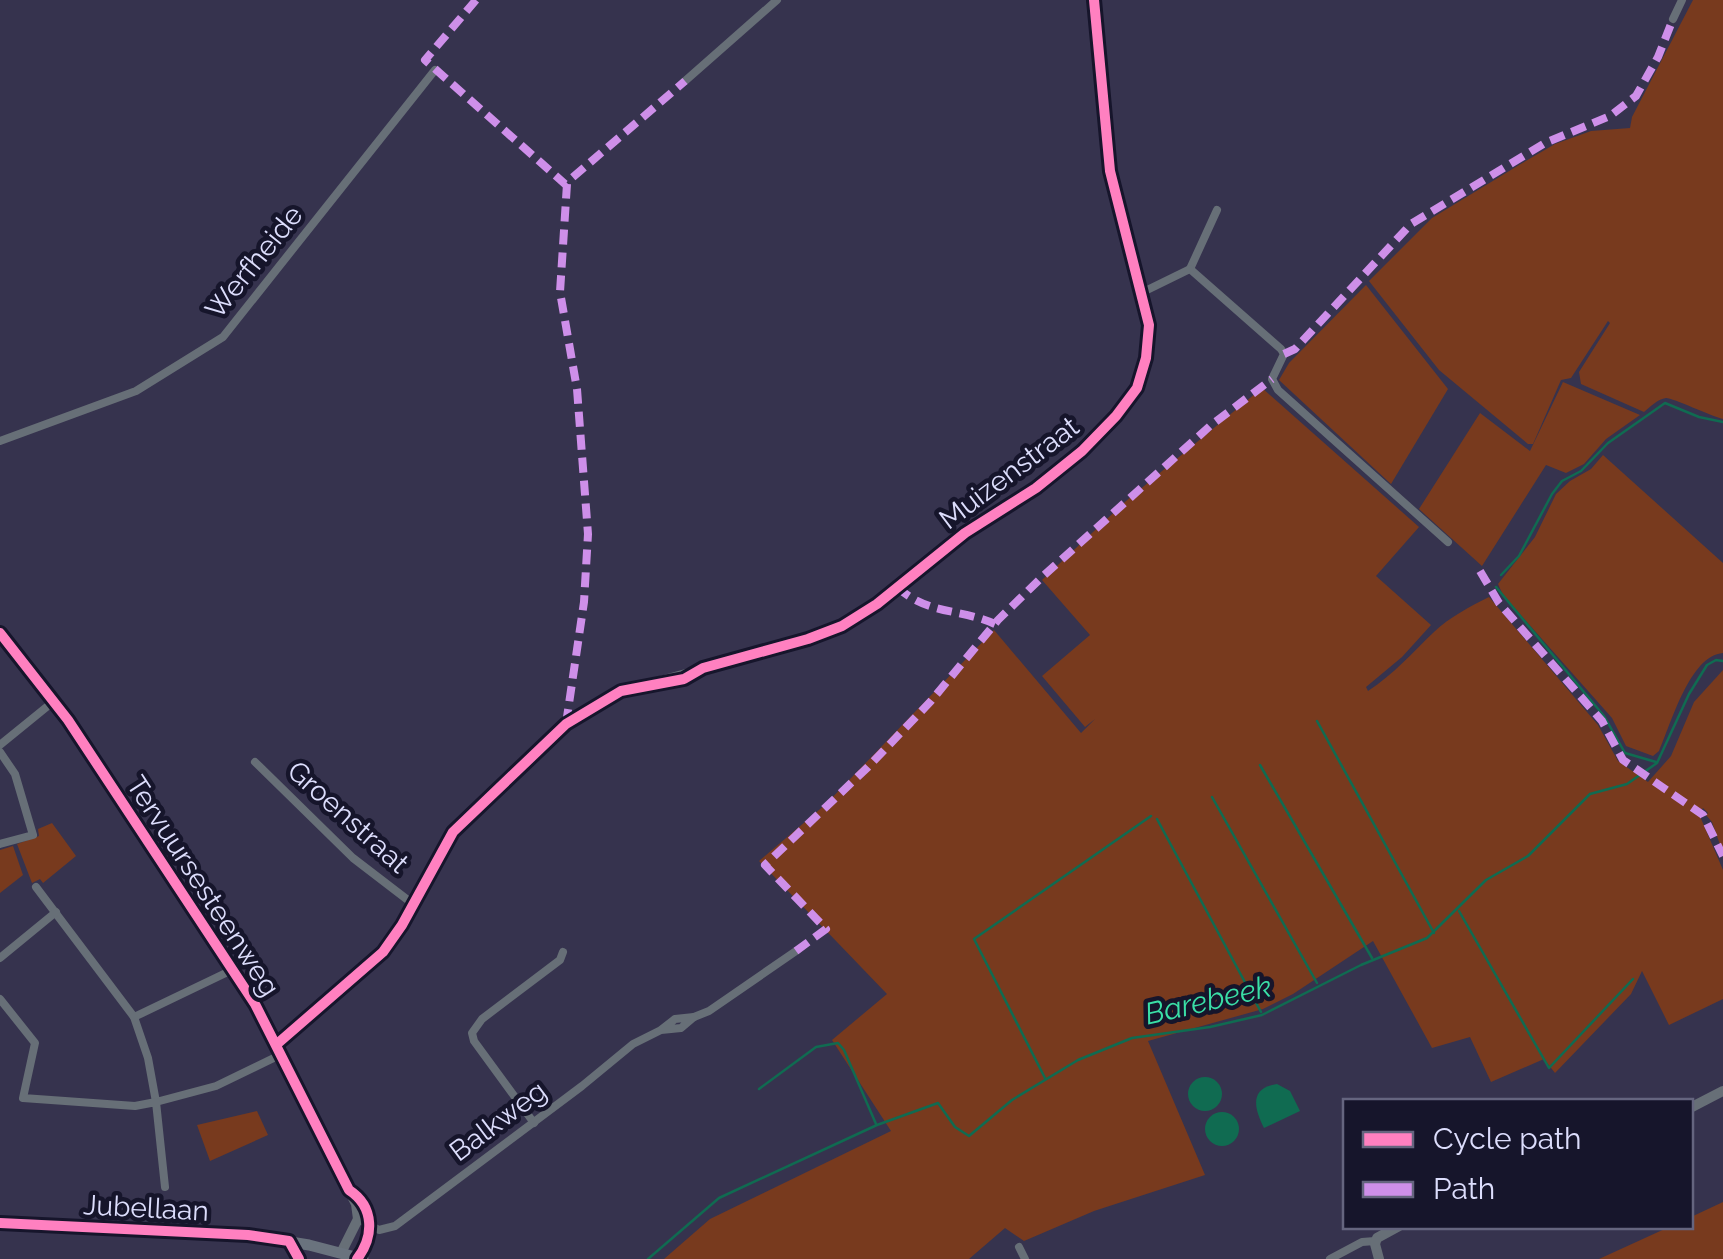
<svg xmlns="http://www.w3.org/2000/svg" width="1723" height="1259" font-family="Raleway,sans-serif">
<style>
.green{fill:#783a1e}
.water{fill:#106b51}
.lines{fill:none;stroke-linecap:round;stroke-linejoin:round}
.stream{stroke:#106b51;stroke-width:2.5}
.minor{stroke:#676f77;stroke-width:8}
.tertiary{stroke:#676f77;stroke-width:10}
.secondary{stroke:#6a737e;stroke-width:11}
.quiet{stroke:#ce8fe9;stroke-width:8;stroke-dasharray:15 8;stroke-linecap:butt}
.cycleway-casing{stroke:#16152b;stroke-width:16}
.cycleway{stroke:#ff80c0;stroke-width:10}
.labels{text-anchor:middle;dominant-baseline:central;stroke-width:9;stroke-linejoin:round;paint-order:stroke}
.street-label{font-size:28px;fill:#dcddfc;stroke:#16152b}
.water-label{font-size:30px;font-style:italic;fill:#3adfa7;stroke:#16152b}
</style>
<rect width="100%" height="100%" fill="#36334e"/>
<g class="green">
<path d="M1693 0H1723V419C1711 416 1673 398 1666 398 1658 399 1651 406 1644 412L1581 384 1579 372 1610 323 1608 321 1571 378 1561 380 1533 444H1528L1439 370 1369 281 1432 218 1519 165 1555 144 1591 131 1630 128 1632 117Z"/>
<polygon points="1366,285 1448,389 1391,484 1279,380 1289,363"/>
<polygon points="1563,382 1640,415 1606,439 1584,464 1566,473 1546,465 1482,566 1419,509 1480,413 1530,451"/>
<path d="M1262 388 1419 527 1376 576 1431 625 1402 657 1366 687 1368 691C1394 674 1412 653 1434 632 1450 617 1469 607 1489 597L1598 725 1618 761 1648 782 1671 756 1694 702 1723 670V853L1712 822 1706 815 1708 813 1703 808 1699 814 1723 870V999L1669 1025 1642 971 1631 994 1555 1073 1544 1059 1491 1082 1470 1037 1432 1048 1373 941 1293 994 1263 1009 1148 1041 1205 1175 1094 1211 1024 1241 1005 1228 969 1259H664L710 1219 891 1131 832 1040 887 994 759 861 826 804 994 630 1081 733 1095 719 1085 727 1042 676 1090 635 1042 580 1126 501Z"/>
<path d="M1603 455 1723 563V653C1690 655 1671 724 1659 751L1653 756 1626 746 1612 718 1503 595 1498 584 1535 537 1556 494 1570 481 1591 469Z"/>
<polygon points="52,823 76,856 43,883 40,879 32,883 17,844 39,836 38,829"/>
<polygon points="13,846 23,875 0,893 0,850"/>
<polygon points="257,1111 268,1135 210,1161 197,1125"/>
<polygon points="1723,1202 1723,1259 1599,1259 1669,1227 1690,1226 1691,1217"/>
</g>
<g class="water">
<circle cx="1205" cy="1094" r="17"/>
<path d="M1277 1084 1290 1091 1300 1111 1264 1128C1254 1108 1249 1088 1277 1084Z"/>
<circle cx="1222" cy="1129" r="17"/>
</g>
<g class="lines">
<g class="stream">
<polyline points="1501,575 1519,556 1552,494 1562,481 1581,471 1608,443 1665,403 1699,417 1723,422"/>
<polyline points="1496,587 1604,716 1625,753 1656,762"/>
<polyline points="1317,721 1434,933"/>
<polyline points="1260,765 1372,958"/>
<polyline points="1212,797 1317,983"/>
<polyline points="1157,819 1261,1012"/>
<polyline points="1459,911 1549,1068 1633,979"/>
<polyline points="1045,1078 974,939 1151,816"/>
<polyline points="759,1089 816,1047 838,1043 844,1050 876,1124"/>
<polyline points="648,1259 719,1198 877,1125 938,1103 955,1127 969,1136 1012,1100 1078,1060 1132,1038 1210,1027 1262,1015 1361,965 1427,938 1486,880 1528,856 1590,794 1627,784 1657,763 1689,694 1707,665 1716,660 1723,661"/>
</g>
<g class="minor">
<polyline points="1673,19 1682,0"/>
<polyline points="685,81 777,0"/>
<polyline points="1190,269 1217,210"/>
<polyline points="1141,293 1190,269 1281,349 1284,354 1272,379 1278,390 1448,542"/>
<polyline points="0,441 136,391 223,337 435,70"/>
<polyline points="0,745 54,701"/>
<polyline points="0,752 15,774 33,835 0,844"/>
<polyline points="255,762 353,858 413,904"/>
<polyline points="36,887 134,1017 148,1058 156,1102 216,1086 282,1054"/>
<polyline points="0,958 56,912"/>
<polyline points="0,999 35,1043 23,1098 135,1106 156,1102 165,1187"/>
<polyline points="134,1017 232,970"/>
<polyline points="694,1017 709,1011 796,951"/>
<polyline points="277,1044 383,952 402,925 453,832 566,724 621,691 808,639 842,626 877,604 965,533 1036,488 1082,451 1116,416 1137,388 1146,358 1149,325 1110,171 1094,0"/>
<polyline points="534,1123 474,1041 472,1033 482,1019 560,960 563,952"/>
<polyline points="358,1219 379,1230 395,1226 582,1086 633,1044 661,1030 681,1028 694,1017 675,1019 661,1030"/>
<polyline points="1019,1247 1025,1259"/>
<polyline points="1330,1259 1362,1242 1375,1241"/>
</g>
<g class="tertiary">
<polyline points="0,633 68,720 255,1004 356,1204 358,1219 341,1253"/>
<polyline points="1690,1108 1723,1091"/>
<polyline points="1379,1259 1375,1244 1377,1238 1399,1226"/>
</g>
<g class="secondary">
<polyline points="0,1223 248,1235 309,1245 363,1259"/>
<polyline points="289,1241 299,1259"/>
</g>
<g class="quiet">
<polyline points="476,0 425,60 565,184 685,81"/>
<polyline points="1284,354 1295,349 1411,224 1545,143 1610,116 1636,96 1658,57 1673,19"/>
<polyline points="1480,571 1499,603 1602,721 1623,760 1703,815 1723,856"/>
<path d="M897 587C928 615 959 608 995 624"/>
<polyline points="566,724 584,602 588,534 577,389 560,292 567,184"/>
<polyline points="796,951 826,929 765,865 868,767 931,701 998,620 1041,578 1210,426 1272,379"/>
</g>
<g class="cycleway-casing">
<g id="cycleway">
<path d="M0 633 68 720 255 1004 349 1190C375 1207 374 1237 357 1259"/>
<polyline points="277,1044 383,952 402,925 453,832 566,724 621,691 684,679 703,668 808,639 842,626 877,604 965,533 1036,488 1082,451 1116,416 1137,388 1146,358 1149,325 1110,171 1094,0"/>
<polyline points="0,1223 248,1235 289,1241 299,1259"/>
</g>
</g>
<use href="#cycleway" class="cycleway"/>
</g>
<g class="labels">
<g class="street-label">
<text transform="translate(254 262) rotate(-51)">Werfheide</text>
<text transform="translate(1009 473) rotate(-37)">Muizenstraat</text>
<text transform="translate(348 817) rotate(42)">Groenstraat</text>
<text transform="translate(203 886) rotate(57)">Tervuursesteenweg</text>
<text transform="translate(498 1121) rotate(-37)">Balkweg</text>
<text transform="translate(146 1208) rotate(3)">Jubellaan</text>
</g>
<g class="water-label">
<text transform="translate(1208 1000) rotate(-13)">Barebeek</text>
</g>
</g>
<rect x="1343" y="1099" width="350" height="130" fill="#16152b" stroke="#65657f" stroke-width="2.5"/>
<rect x="1363" y="1132" width="50" height="15" fill="#ff80c0" stroke="#65657f" stroke-width="2.5"/>
<text x="1433" y="1149" font-size="30" fill="#dcddfc">Cycle path</text>
<rect x="1363" y="1182" width="50" height="15" fill="#ce8fe9" stroke="#65657f" stroke-width="2.5"/>
<text x="1433" y="1199" font-size="30" fill="#dcddfc">Path</text>
</svg>
